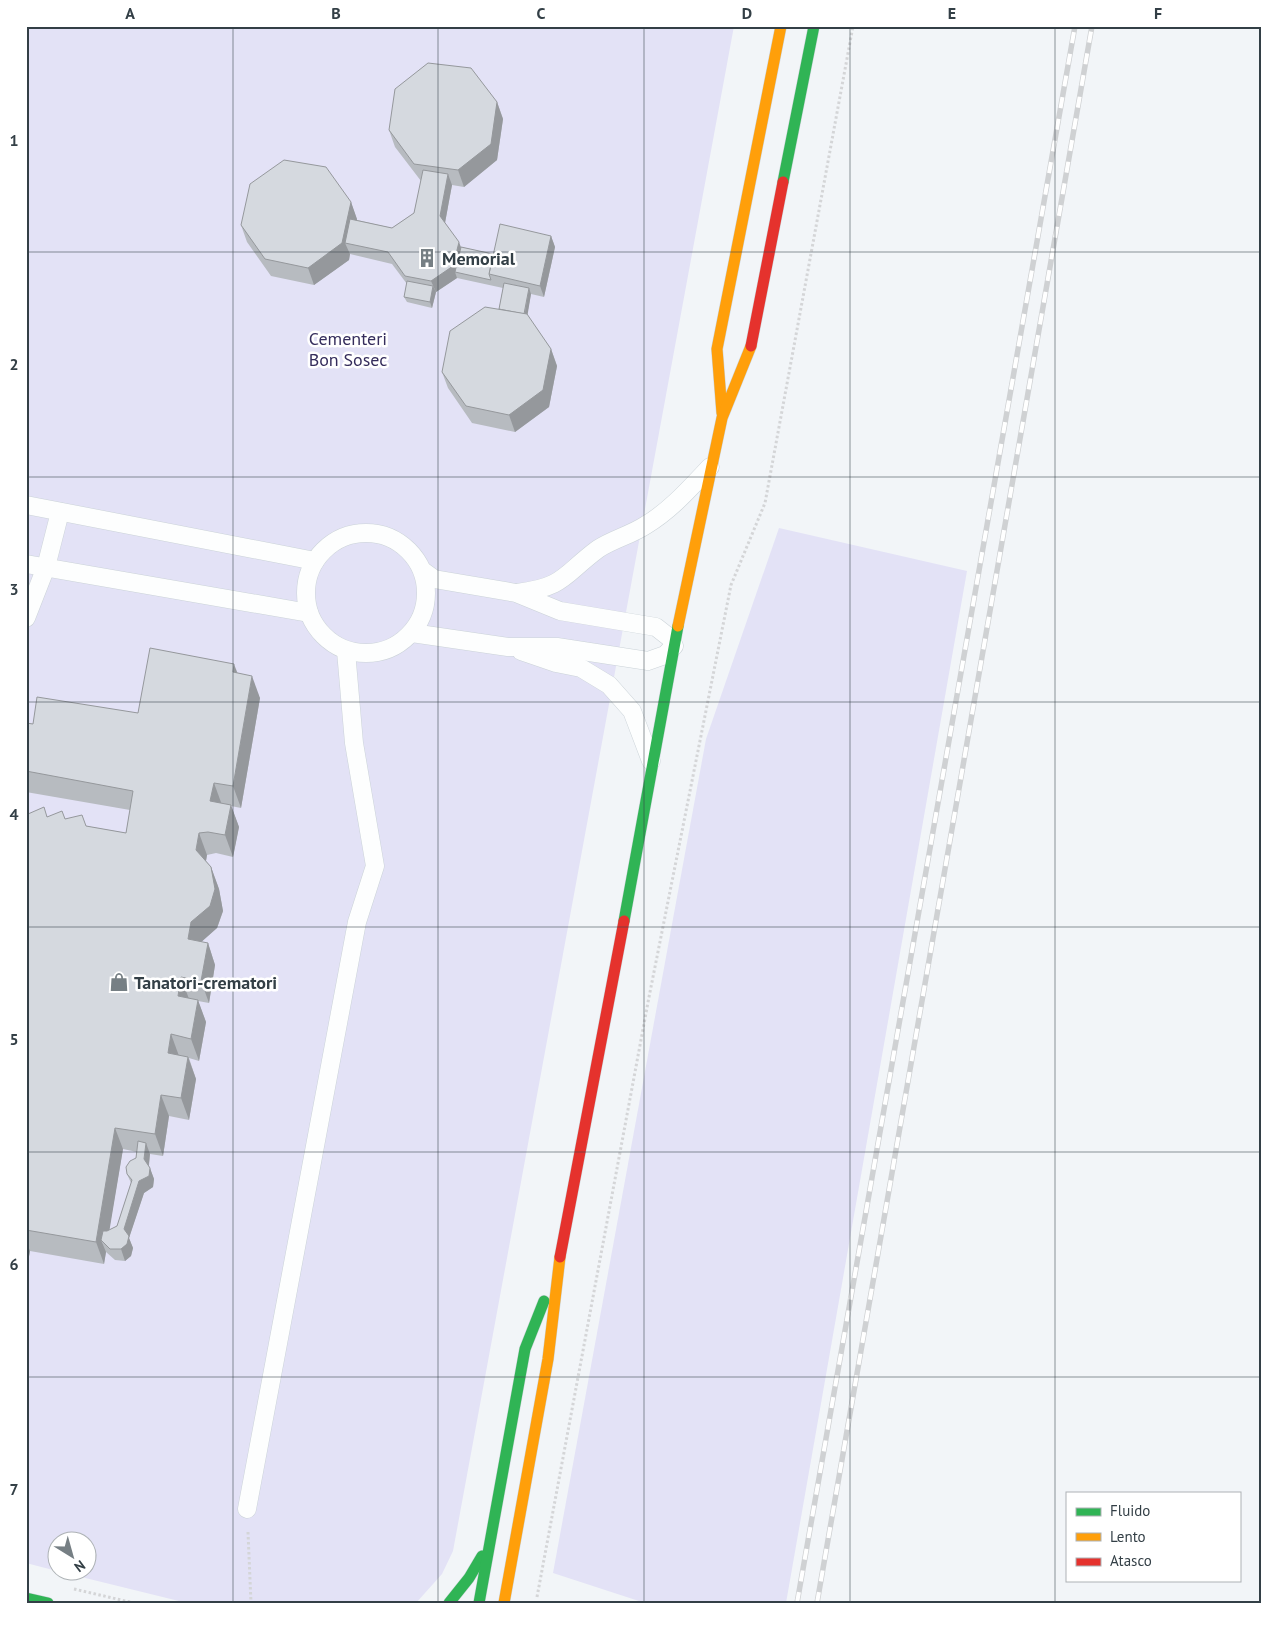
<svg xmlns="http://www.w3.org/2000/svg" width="1288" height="1629" font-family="'PT Sans',sans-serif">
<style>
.green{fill:#e3e2f6}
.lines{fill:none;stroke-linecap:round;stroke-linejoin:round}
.lane-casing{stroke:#cbd3d8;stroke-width:19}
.fast-casing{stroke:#cbd3d8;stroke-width:12}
.slow-casing{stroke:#cbd3d8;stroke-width:12}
.jam-casing{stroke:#cbd3d8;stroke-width:12}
.path{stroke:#d4d5d7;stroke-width:3;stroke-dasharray:2.5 2.5;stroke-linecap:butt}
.lane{stroke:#fdfefe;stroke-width:18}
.fast{stroke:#30b455;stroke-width:11}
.slow{stroke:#ff9f0a;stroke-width:11}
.jam{stroke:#e5322d;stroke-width:11}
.rail-casing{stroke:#cfd1d3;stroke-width:5.5}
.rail{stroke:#fff;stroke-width:4;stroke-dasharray:11;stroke-linecap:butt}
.wall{fill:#b7bbc0;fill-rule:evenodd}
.shaded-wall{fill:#95989c}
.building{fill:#d5d9df;stroke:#95989c}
.grid{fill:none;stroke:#333f46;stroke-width:1;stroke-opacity:0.55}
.labels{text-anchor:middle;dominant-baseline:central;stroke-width:5;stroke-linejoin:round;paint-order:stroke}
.poi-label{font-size:18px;font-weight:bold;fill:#333f46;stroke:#fff;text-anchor:start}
.park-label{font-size:18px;fill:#352d5c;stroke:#fff}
.neatline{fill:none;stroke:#333f46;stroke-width:2}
.grid-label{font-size:16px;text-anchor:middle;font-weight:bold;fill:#333f46}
</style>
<rect width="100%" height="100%" fill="#f2f5f8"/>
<g class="green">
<polygon points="26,26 734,26 453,1551 442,1574 416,1603 187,1603 61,1572 88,1572 88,1542 58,1542 57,1571 26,1563"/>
<polygon points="779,528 967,571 786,1603 645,1603 553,1573 706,739"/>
</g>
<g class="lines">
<g class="lane-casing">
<g id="lane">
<polyline points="26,505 315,561"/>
<circle cx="366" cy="593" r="60"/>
<polyline points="26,564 309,613"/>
<path d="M517 593C565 587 563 575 598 549 613 539 631 535 646 525 671 510 690 488 710 467"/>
<polyline points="26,618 46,567 60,512"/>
<polyline points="412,633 508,647 557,647 648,661 665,655 674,646 670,638 656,627 560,611 516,593 434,579 423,571"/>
<polyline points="521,651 556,663 581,668 609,685 632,711 651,761"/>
<polyline points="247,1509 357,922 375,866 354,743 346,651"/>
</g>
</g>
<g class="fast-casing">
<g id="fast">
<polyline points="783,182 814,26"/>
<polyline points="624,921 678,626"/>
<polyline points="26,1598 48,1603"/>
<polyline points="449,1603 469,1578 482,1556"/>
<polyline points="479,1603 525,1349 544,1301"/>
</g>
</g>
<g class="slow-casing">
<g id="slow">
<polyline points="722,413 717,349 781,26"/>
<polyline points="678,626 722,418 751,346"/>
<polyline points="504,1603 548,1359 560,1257"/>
</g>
</g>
<g class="jam-casing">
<g id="jam">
<polyline points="751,346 783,182"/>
<polyline points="560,1257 624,921"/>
</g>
</g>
<g class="path">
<polyline points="248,1532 251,1603"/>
<polyline points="74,1589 134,1603"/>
<polyline points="537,1597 649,997 731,585 765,503 853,26"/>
</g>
<use href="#lane" class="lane"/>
<use href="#fast" class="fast"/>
<use href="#slow" class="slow"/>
<use href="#jam" class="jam"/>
<g class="rail-casing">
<g id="rail">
<polyline points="797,1603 1075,26"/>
<polyline points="817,1603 1092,26"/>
</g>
</g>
<use href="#rail" class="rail"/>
</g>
<g class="wall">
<polygon points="497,102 503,119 497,160 464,187 452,185 445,223 461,247 493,254 551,236 555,247 544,297 531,294 527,315 551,349 557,366 549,407 515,432 472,423 448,388 442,372 499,309 503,288 457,278 436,292 432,308 407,302 404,297 407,284 392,264 350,254 349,260 314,285 271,276 247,242 241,225 351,202 357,220 392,228 414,213 421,181 395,147 389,130"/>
<path d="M238 673 260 698 241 808 231 806 239 827 233 857 216 853 207 855 206 861 211 867 219 889 223 911 217 928 201 942 208 943 215 965 209 1003 198 1001 206 1022 199 1061 189 1058 196 1079 189 1120 169 1116 163 1156 150 1154 149 1166 154 1179 153 1187 144 1193 129 1238 133 1248 131 1256 125 1261 115 1260 106 1252 104 1264 30 1251 26 1272V810L28 814 65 819 86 826 126 833 130 810 26 792V723L33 724 138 713ZM123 1149 137 1152 136 1158 127 1174 131 1183 117 1226 109 1230Z"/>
</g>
<g class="shaded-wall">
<polygon points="497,102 503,119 497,160 464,187 458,170"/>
<polygon points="448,174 452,185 444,228 440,216"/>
<polygon points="351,202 357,219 352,244 345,243 350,254 349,260 314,285 308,268"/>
<polygon points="551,236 555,247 544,297 540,286"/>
<polygon points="459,242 463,253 455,272 457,278 436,292 431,281"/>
<polygon points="433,286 436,292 432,308 430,302"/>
<polygon points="529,288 531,294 525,330 523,324"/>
<polygon points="551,349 557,366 549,407 515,432 509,415"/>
<polygon points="234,664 242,685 233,672"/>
<polygon points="252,676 260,698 241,808 233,786"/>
<polygon points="214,783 222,805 210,801"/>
<polygon points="231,805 239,827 233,857 225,835"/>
<polygon points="199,833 207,855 204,872 196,850"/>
<polygon points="211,867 219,889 223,911 217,928 199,944 188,939 191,922"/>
<polygon points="208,943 215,965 209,1003 201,981"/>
<polygon points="181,977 189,999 178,996"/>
<polygon points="198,1000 206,1022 199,1061 191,1039"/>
<polygon points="171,1034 179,1056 168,1053"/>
<polygon points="188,1057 196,1079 189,1120 181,1098"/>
<polygon points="161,1095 169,1116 163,1156 155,1134"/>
<polygon points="115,1128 123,1149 107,1245 101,1240 106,1252 104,1264 96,1242"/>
<polygon points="146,1143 150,1154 148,1171 144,1159"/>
<polygon points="150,1168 154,1179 153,1187 144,1193 129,1238 133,1248 131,1256 125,1261 121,1249 124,1229 139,1181"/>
<polygon points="26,1241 30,1251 26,1272"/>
</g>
<g class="building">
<polygon points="428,63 471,68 497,102 491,144 458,170 414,164 389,130 395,89"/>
<polygon points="284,160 326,167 351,202 342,243 308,268 265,259 241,225 250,184"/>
<polygon points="423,170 448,174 440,216 459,242 453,266 431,281 405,276 388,252 345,243 350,219 392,228 414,213"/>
<polygon points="500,224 551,236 540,286 489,274"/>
<polygon points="461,247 493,254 489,274 491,280 455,272"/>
<polygon points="407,281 433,286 430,302 404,297"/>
<polygon points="504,283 529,288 524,314 499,309"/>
<polygon points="485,307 527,314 551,349 543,390 509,415 466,406 442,372 450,331"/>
<polygon points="150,648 234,664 233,672 252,676 233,786 214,783 210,801 231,805 225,835 208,832 199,833 196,850 211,867 215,889 210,906 191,922 188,939 208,943 201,981 181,977 178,996 198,1000 191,1039 171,1034 168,1053 188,1057 181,1098 161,1095 155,1134 115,1128 96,1242 26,1230 26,810 28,814 44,807 47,817 62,811 65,819 82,815 86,826 126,833 133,791 26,771 26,723 33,724 37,697 138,713"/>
<polygon points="138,1141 146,1143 144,1159 150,1168 149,1176 139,1181 124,1229 129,1236 127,1244 121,1249 110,1249 101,1240 103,1231 107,1231 117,1226 132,1180 127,1174 126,1167 130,1161 136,1158"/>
</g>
<path class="grid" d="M233 26V1603M438 26V1603M644 26V1603M850 26V1603M1055 26V1603M26 252H1262M26 477H1262M26 702H1262M26 927H1262M26 1152H1262M26 1377H1262"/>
<defs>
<g id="building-bare" transform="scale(1.5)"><path d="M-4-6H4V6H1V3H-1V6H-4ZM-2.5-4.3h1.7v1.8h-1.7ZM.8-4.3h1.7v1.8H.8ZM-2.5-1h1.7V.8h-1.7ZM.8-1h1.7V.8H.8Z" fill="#767f84" stroke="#fff" stroke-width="2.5" paint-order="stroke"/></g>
<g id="shop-bare" transform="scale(1.5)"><path d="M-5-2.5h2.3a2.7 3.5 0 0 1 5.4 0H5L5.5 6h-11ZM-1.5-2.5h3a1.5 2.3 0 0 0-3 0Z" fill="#767f84" stroke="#fff" stroke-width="2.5" paint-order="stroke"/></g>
</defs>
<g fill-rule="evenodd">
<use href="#building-bare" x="427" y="258"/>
<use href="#shop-bare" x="119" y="982"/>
</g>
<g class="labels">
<g class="poi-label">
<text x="442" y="258">Memorial</text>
<text x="134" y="982">Tanatori-crematori</text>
</g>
<g class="park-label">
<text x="348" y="338">Cementeri<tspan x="348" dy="21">Bon Sosec</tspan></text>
</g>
</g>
<rect width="1288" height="1629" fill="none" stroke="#ffffff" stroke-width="55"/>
<rect x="1066" y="1492" width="175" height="90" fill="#ffffff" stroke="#adb2b5"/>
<rect x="1076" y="1508" width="25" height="8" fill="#30b455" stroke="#adb2b5"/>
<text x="1110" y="1516" font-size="15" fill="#333f46">Fluido</text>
<rect x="1076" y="1533" width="25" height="8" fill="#ff9f0a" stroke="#adb2b5"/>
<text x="1110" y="1542" font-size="15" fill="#333f46">Lento</text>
<rect x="1076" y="1558" width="25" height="8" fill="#e5322d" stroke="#adb2b5"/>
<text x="1110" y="1566" font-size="15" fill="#333f46">Atasco</text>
<g transform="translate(72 1556) rotate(143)"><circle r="24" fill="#ffffff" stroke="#adb2b5"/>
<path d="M0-4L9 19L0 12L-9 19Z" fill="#767f84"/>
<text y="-8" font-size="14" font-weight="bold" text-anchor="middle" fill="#333f46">N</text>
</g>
<rect x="28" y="28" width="1232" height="1574" class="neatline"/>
<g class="grid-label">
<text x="130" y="19">A</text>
<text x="336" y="19">B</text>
<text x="541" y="19">C</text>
<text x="747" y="19">D</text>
<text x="952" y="19">E</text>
<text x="1158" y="19">F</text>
<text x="14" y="146">1</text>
<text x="14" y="370">2</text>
<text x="14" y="595">3</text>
<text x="14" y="820">4</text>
<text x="14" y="1045">5</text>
<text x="14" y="1270">6</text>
<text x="14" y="1495">7</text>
</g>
</svg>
